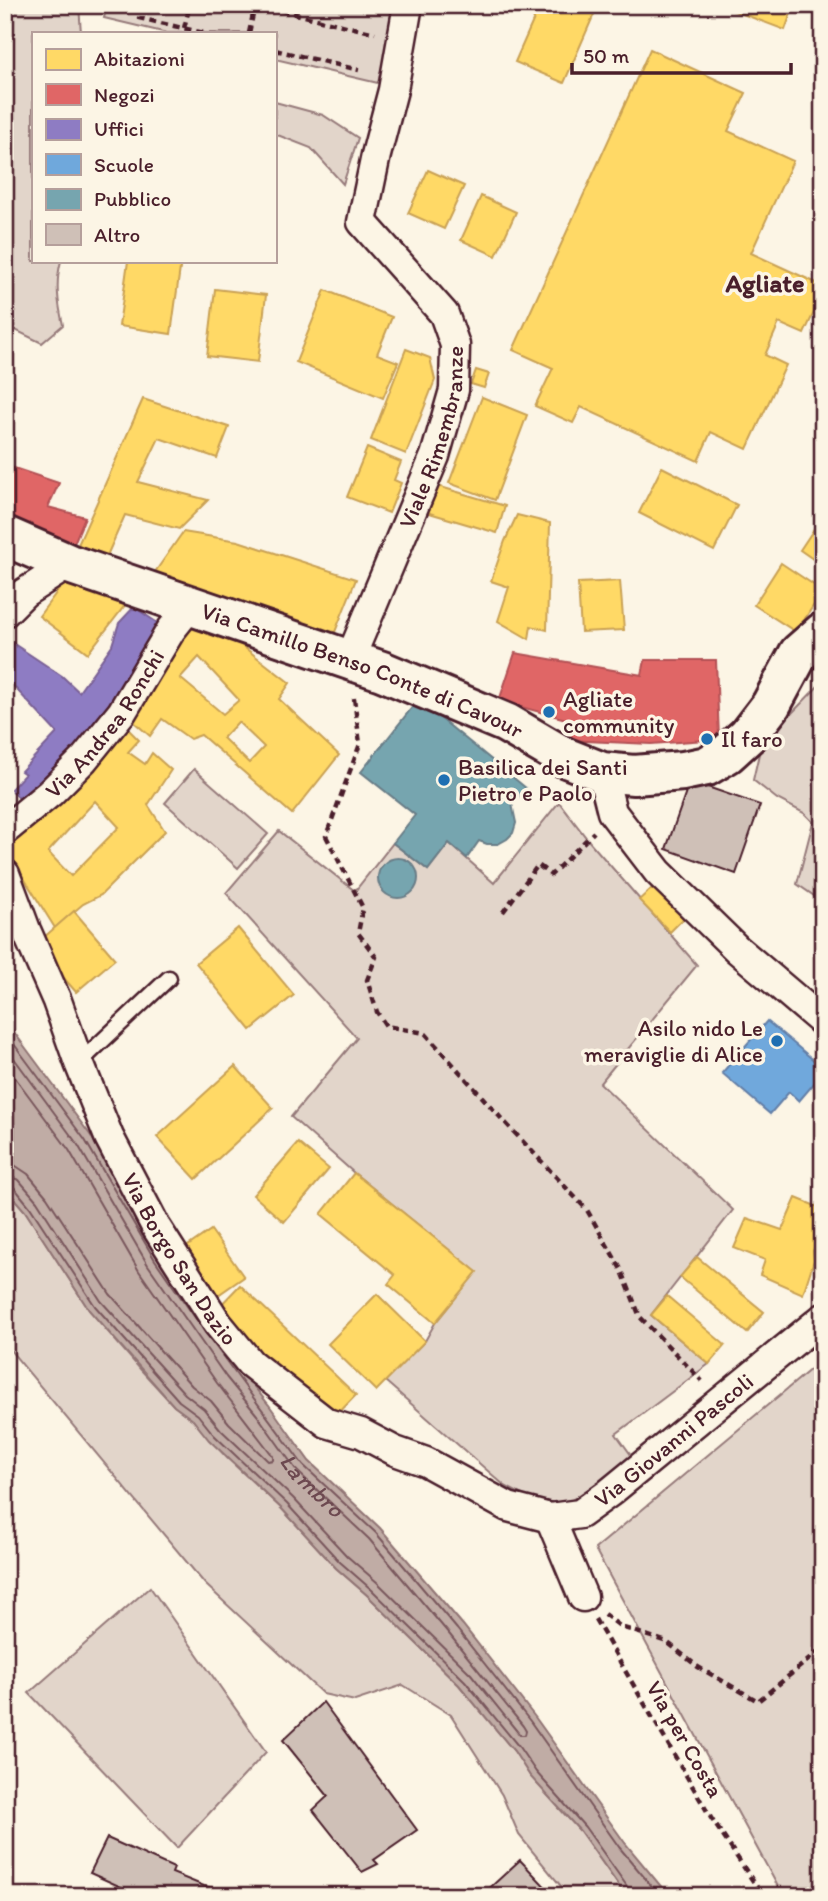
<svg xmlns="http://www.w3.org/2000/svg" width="828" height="1901" font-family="Itim,sans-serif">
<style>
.green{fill:#e2d5ca;stroke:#967a7a;stroke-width:2}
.water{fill:#c0aca5;stroke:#917474;stroke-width:2}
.homes{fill:#ffd966;stroke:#c9a154;stroke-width:2;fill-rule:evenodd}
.shops{fill:#e06666;stroke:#b35154;stroke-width:2}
.offices{fill:#8e7cc3;stroke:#7a6095;stroke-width:2}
.schools{fill:#6fa8dc;stroke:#647fa7;stroke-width:2}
.public{fill:#76a5af;stroke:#697d87;stroke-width:2}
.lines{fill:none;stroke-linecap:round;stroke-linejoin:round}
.shore{stroke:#79575c;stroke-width:2}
.building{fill:#cfc0b7;stroke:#4a1f2b;stroke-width:2}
.lane-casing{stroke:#4a1f2b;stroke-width:19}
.street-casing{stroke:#4a1f2b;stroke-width:33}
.secondary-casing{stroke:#4a1f2b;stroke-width:44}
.path{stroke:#4a1f2b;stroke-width:4.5;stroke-dasharray:7 5;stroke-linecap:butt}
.lane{stroke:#fcf5e5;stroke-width:14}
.street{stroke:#fcf5e5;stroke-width:28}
.secondary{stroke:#fcf5e5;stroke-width:38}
.poi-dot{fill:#1f6fb2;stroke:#fcf5e5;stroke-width:2.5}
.labels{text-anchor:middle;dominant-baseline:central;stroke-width:7;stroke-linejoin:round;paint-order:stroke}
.street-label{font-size:23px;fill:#4a1f2b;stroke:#fcf5e5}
.poi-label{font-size:23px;fill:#4a1f2b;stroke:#fcf5e5;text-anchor:start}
.water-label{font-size:24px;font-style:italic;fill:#6d4950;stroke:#fcf5e5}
.quarter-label{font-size:26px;font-weight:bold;fill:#4a1f2b;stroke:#fcf5e5}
</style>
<rect width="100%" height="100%" fill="#fcf5e5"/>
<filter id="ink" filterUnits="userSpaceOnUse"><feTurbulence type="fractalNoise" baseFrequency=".0143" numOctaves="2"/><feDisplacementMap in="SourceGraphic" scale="14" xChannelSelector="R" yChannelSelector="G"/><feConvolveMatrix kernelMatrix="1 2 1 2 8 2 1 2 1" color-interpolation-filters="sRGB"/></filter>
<g filter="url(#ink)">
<g class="green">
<path d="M5 5H79L81 33H33V261H61C55 283 58 303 63 325L42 343 11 328 13 246 5 245V232L11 231 9 124 5 123Z"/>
<polygon points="107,5 397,5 378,83 275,59 275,33 167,33 104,18"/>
<polygon points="275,102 323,115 358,138 343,184 311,148 275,134"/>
<polygon points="823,681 823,902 797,884 813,822 804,813 777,799 753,780 761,745"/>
<polygon points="194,769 268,834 238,868 165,803"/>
<polygon points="559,802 588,840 697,965 600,1083 733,1210 651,1315 709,1364 616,1434 634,1459 570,1501 545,1507 505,1486 385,1381 425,1341 435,1323 476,1272 354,1173 291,1117 357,1038 226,893 279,831 355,891 393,843 428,870 449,843 494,883"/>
<polygon points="5,1188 25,1211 89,1310 141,1370 174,1406 193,1420 227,1458 282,1509 336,1568 367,1595 459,1685 514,1751 530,1776 580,1831 626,1896 569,1896 519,1835 502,1795 451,1715 403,1685 355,1701 323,1694 205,1584 5,1344"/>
<polygon points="823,1359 823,1896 783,1896 595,1549"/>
<polygon points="150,1587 266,1752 177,1848 29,1693"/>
</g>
<polygon class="water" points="5,1020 91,1136 131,1206 239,1368 269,1405 309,1461 380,1528 463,1625 535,1717 625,1843 669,1896 626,1896 580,1831 530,1776 514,1751 459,1685 367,1595 336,1568 282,1509 209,1440 193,1420 174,1406 89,1310 25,1211 5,1188"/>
<g class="homes">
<polygon points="540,5 598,5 564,83 515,62"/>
<polygon points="719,5 794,5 785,30"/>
<polygon points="650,49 746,93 728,131 793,161 751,253 823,286 823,293 804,334 779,323 765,355 786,365 747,449 711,432 698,461 581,407 573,423 535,406 553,368 513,350"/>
<polygon points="428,170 464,186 444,229 408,213"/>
<polygon points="481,196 516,212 496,256 461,240"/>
<polygon points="128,261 181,261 171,334 119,326"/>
<polygon points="215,289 266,295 258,362 207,356"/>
<polygon points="325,290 392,317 377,354 398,362 383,398 296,362"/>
<polygon points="406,349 430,358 435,380 406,454 371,440"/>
<polygon points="476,370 489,374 484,388 471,384"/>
<polygon points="482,397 527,415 495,500 449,483"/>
<polygon points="143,399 229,427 217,458 159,438 138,482 208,500 179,529 125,515 102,567 73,556"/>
<polygon points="367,448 401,462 394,480 401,483 389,513 347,497"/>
<polygon points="662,467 737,505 714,551 639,513"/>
<polygon points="434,485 505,506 497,533 426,512"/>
<polygon points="517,515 550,523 547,630 531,626 529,639 498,621 509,587 491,581 505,541"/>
<polygon points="820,520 823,522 823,566 800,550"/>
<polygon points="183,532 238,541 356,579 329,647 146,585"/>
<polygon points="781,563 823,591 796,632 754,605"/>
<polygon points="74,569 129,600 88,653 39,616"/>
<polygon points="620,581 624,630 581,632 578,583"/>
<path d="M190 614 213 623 290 683 279 699 339 755 292 814 201 735 190 739 162 719 150 736 126 715ZM199 657 239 700 223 714 180 678ZM238 722 264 747 249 763 223 738Z"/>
<path d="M125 726 139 740 128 752 145 764 152 753 171 770 148 805 165 831 101 895 83 904 55 928 7 851 5 843ZM95 801 119 827 71 876 48 852Z"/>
<polygon points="662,879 692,910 670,932 639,900"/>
<polygon points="74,911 115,959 76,992 35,945"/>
<polygon points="238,928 294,995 251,1030 196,963"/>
<polygon points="235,1066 273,1108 196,1179 157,1137"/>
<polygon points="298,1143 329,1169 284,1222 253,1195"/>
<polygon points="354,1173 477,1272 435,1323 388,1284 395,1275 321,1214"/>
<polygon points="796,1198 823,1209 823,1229 813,1251 814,1260 803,1294 760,1275 765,1260 734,1248 747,1218 782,1230"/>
<polygon points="211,1230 244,1277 218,1295 185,1248"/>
<polygon points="697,1257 764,1312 747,1333 680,1277"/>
<polygon points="240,1285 356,1395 332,1420 216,1310"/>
<polygon points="377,1294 425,1341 376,1391 328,1344"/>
<polygon points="667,1296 725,1345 709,1364 651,1315"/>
</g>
<g class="shops">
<polygon points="5,465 59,483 48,507 85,517 70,553 5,529"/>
<polygon points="515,653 642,675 645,660 716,660 719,739 651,744 565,740 566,719 499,701"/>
</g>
<polygon class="offices" points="134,607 165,628 117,712 28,809 11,789 25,774 21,771 57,733 5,677 5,638 62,676 79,692 112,645 119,623"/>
<polygon class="schools" points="767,1021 823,1068 823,1073 799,1101 789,1092 770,1114 722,1073"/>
<g class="public">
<polygon points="418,700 526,788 512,804 516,823 513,833 507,839 498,844 487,844 479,841 467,858 449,843 428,870 393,843 415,815 361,772"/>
<circle cx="398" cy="878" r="20"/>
</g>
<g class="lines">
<g class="shore">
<polyline points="5,1032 85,1140 155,1260 196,1319"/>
<path id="s1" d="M5 1046 78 1145 148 1265 226 1377 257 1415 297 1471 369 1539 450 1635 523 1726 526 1731 525 1735H520L471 1674 378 1583 347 1556 293 1498 221 1430 204 1409 185 1394 101 1301 37 1201 19 1180 5 1175"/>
<polyline points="5,1064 69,1150 139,1271 217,1383 273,1456 273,1460 268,1461 229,1423 211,1401 192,1386 110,1294 47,1197 28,1174 16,1166 5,1165"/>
<polyline points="5,1184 13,1186 30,1207 95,1306 179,1401 198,1415 214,1435 287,1504 340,1562 372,1590 465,1681 519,1747 536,1772 585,1827 629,1889 631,1896"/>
<polyline points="210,1339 303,1465 376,1533 457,1629 530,1721 619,1847 660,1896"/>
</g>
</g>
<g class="building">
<polygon points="690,781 760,805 736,874 666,849"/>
<polygon points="323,1702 417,1830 374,1860 378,1864 362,1872 313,1810 328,1796 283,1740"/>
<polygon points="107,1838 174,1868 172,1873 204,1886 255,1896 141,1896 90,1873"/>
<polygon points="520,1860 554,1896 481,1896"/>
</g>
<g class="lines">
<g class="lane-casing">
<polyline id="lane" points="79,1063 169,978"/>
</g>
<g class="street-casing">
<g id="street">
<polyline points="5,612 24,593 69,564"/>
<path id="s2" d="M350 659 435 456 454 390 455 345 444 314 362 222 376 155 393 90 408 5"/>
<polyline points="602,772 612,812 658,872 737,949 823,1022"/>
<path id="s3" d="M5 830 50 793 84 759 122 712 171 630 191 605"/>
<path id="s4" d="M5 874 26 930 57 1001 79 1063 109 1137 156 1227 218 1324 250 1363 327 1423 361 1433 395 1451 426 1462 508 1507 550 1518 580 1514 609 1493 823 1318"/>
<polyline points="550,1518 583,1597"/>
</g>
</g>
<g class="secondary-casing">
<g id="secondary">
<path id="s5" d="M5 536 69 564 382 671 506 723 564 757 602 772 634 775 683 771 707 766 727 754 748 735 771 705 799 653 823 632"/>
</g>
</g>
<g class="path">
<polyline points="142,5 139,18 204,33"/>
<polyline points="258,5 375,33"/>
<polyline points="184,28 190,5"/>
<polyline points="249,33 255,5"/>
<polyline points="275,50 359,70"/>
<polyline points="354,698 360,744 326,836 363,908 358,933 376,957 367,980 377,1012 386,1026 425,1033 500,1117 587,1210 622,1271 640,1317 702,1381"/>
<polyline points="503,912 538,865 551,875 594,832"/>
<polyline points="604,1614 621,1627 667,1642 698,1667 758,1701 823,1648"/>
<polyline points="595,1619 711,1818 763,1896"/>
</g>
<use href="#lane" class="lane"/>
<use href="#street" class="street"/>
<use href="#secondary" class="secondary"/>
</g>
</g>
<g class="poi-dot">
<circle cx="549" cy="712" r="7"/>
<circle cx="707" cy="739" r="7"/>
<circle cx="444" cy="780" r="7"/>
<circle cx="777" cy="1041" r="7"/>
</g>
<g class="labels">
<g class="street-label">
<text stroke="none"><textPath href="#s2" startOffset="238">Viale Rimembranze</textPath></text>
<text stroke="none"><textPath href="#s5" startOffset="382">Via Camillo Benso Conte di Cavour</textPath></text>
<text stroke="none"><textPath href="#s3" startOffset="147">Via Andrea Ronchi</textPath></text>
<text stroke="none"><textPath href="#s4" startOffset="424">Via Borgo San Dazio</textPath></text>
<text stroke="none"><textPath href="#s4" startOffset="1041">Via Giovanni Pascoli</textPath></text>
<text transform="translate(685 1739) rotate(60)">Via per Costa</text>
</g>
<g class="poi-label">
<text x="563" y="699">Agliate<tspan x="563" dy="26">community</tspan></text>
<text x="721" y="739">Il faro</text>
<text x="458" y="767">Basilica dei Santi<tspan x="458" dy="26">Pietro e Paolo</tspan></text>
<text x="763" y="1028" text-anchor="end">Asilo nido Le<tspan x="763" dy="26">meraviglie di Alice</tspan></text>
</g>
<g class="water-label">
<text stroke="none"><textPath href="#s1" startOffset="537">Lambro</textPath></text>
</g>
<g class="quarter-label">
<text x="765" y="283">Agliate</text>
</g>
</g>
<rect width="828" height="1901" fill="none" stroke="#fcf5e5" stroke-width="28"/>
<rect x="14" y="14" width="800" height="1873" fill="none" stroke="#4a1f2b" stroke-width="2.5" filter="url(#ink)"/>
<rect x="32" y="32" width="245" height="231" fill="#fcf5e5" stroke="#b59f9b" stroke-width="2"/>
<rect x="46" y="49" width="35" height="21" fill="#ffd966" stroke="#b59f9b" stroke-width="2"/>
<text x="94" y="66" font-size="21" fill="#4a1f2b">Abitazioni</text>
<rect x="46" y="84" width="35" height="21" fill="#e06666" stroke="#b59f9b" stroke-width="2"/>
<text x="94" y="102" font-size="21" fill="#4a1f2b">Negozi</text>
<rect x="46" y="119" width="35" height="21" fill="#8e7cc3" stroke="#b59f9b" stroke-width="2"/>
<text x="94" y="136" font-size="21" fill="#4a1f2b">Uffici</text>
<rect x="46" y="154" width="35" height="21" fill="#6fa8dc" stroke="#b59f9b" stroke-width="2"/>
<text x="94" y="172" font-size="21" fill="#4a1f2b">Scuole</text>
<rect x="46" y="189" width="35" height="21" fill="#76a5af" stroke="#b59f9b" stroke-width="2"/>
<text x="94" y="206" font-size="21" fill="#4a1f2b">Pubblico</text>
<rect x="46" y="224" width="35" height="21" fill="#cfc0b7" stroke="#b59f9b" stroke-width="2"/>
<text x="94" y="242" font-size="21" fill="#4a1f2b">Altro</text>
<path d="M572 63v10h219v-10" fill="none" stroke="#4a1f2b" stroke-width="3.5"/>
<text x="583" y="63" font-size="21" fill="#4a1f2b" stroke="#fcf5e5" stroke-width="5" paint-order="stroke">50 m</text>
</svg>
